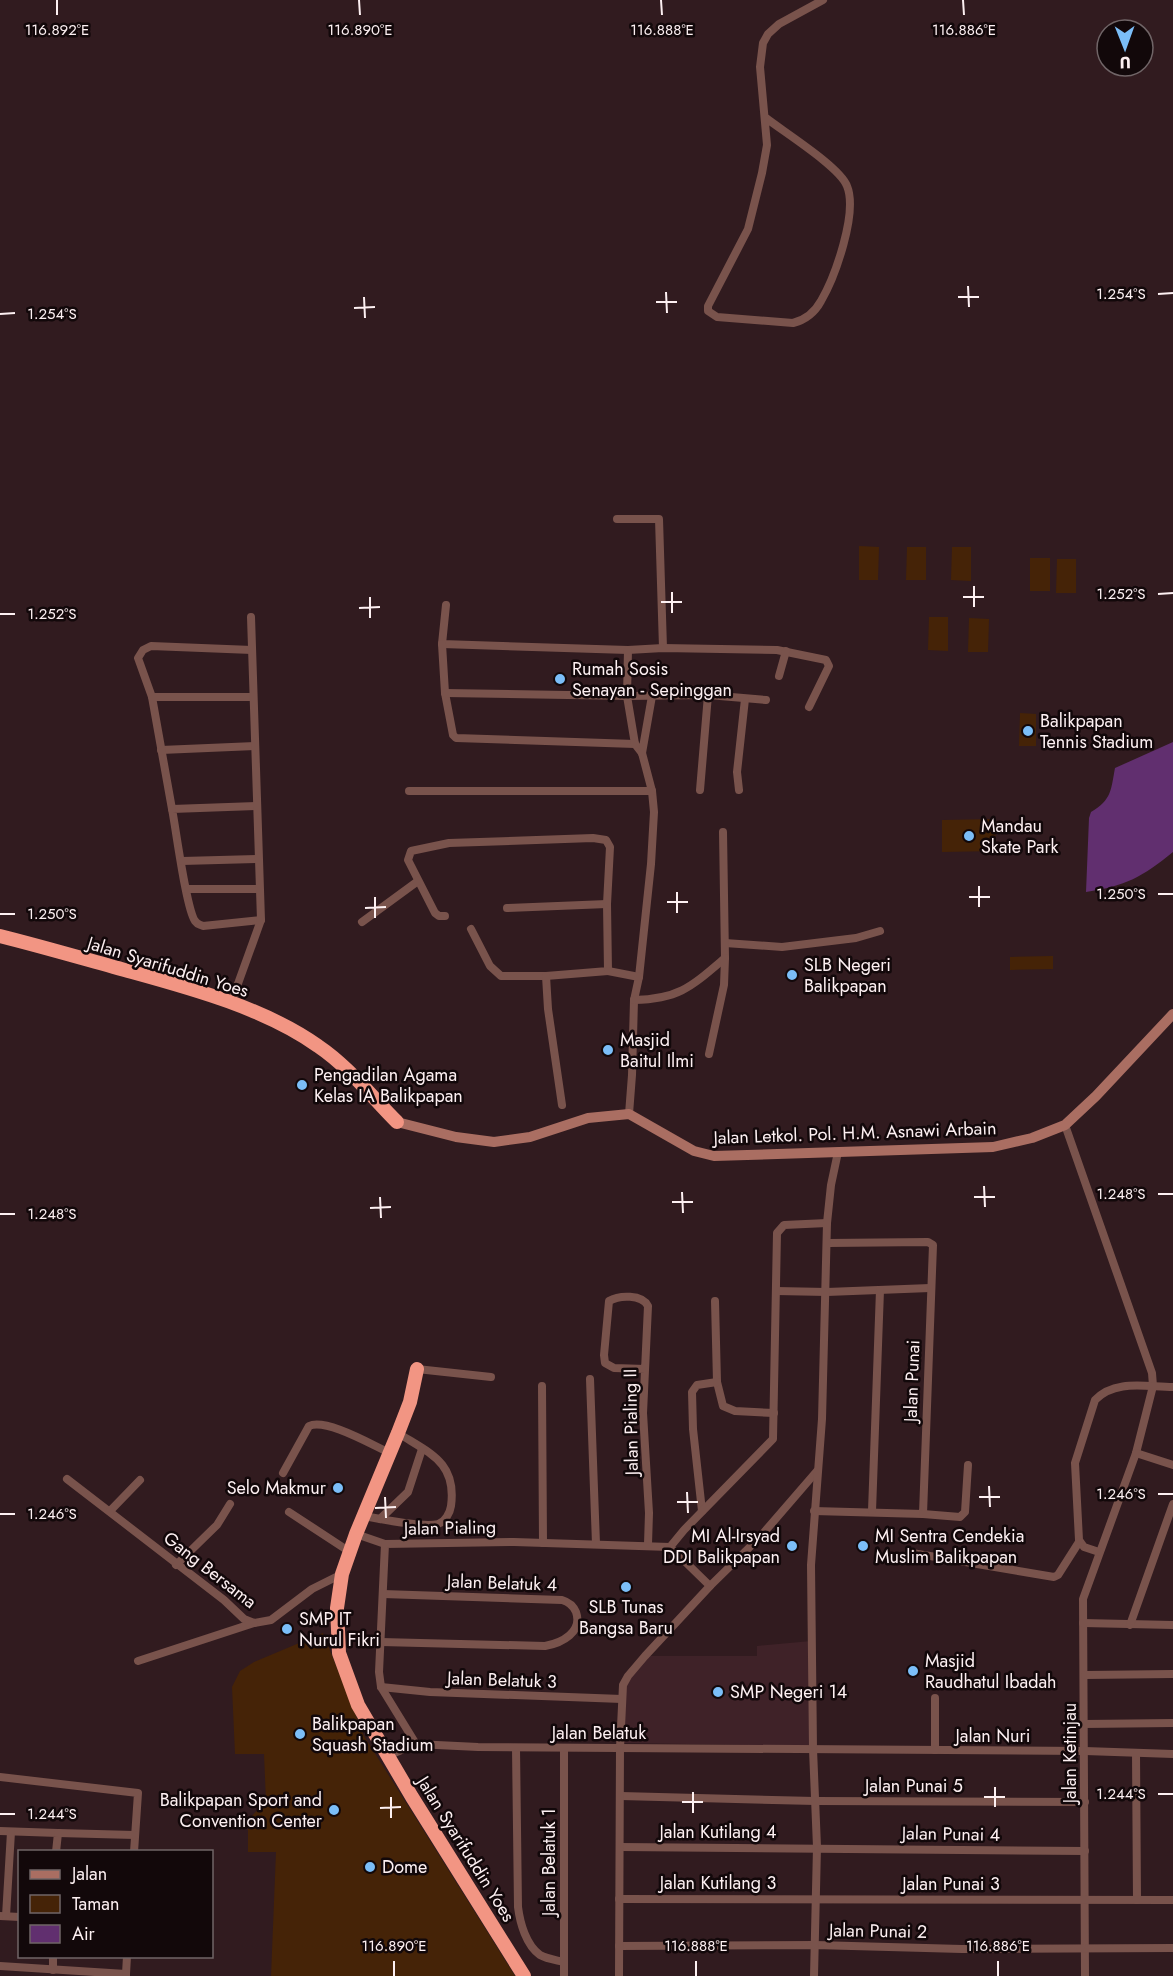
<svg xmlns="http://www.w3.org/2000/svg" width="1173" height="1976" font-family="Jost,sans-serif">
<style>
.built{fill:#3f2228}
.green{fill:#452307}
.water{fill:#612f6f}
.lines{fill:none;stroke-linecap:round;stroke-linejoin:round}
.street{stroke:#79534c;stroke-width:8}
.secondary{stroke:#aa6e62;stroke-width:10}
.highway{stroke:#f29583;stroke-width:14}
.ticks{fill:none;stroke:#fdf0f2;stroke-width:2}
.poi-dot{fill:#7bbef8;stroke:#12080a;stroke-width:2}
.labels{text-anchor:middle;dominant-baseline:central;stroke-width:5;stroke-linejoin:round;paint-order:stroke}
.poi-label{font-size:18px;fill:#fdf0f2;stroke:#12080a;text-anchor:start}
.street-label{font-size:18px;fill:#fdf0f2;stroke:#12080a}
.ticks-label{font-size:15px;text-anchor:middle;fill:#fdf0f2;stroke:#12080a;stroke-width:5;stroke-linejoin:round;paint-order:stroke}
</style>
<rect width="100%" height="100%" fill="#311b1f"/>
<polygon class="built" points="811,1641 811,1746 624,1743 625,1699 628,1676 645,1656 757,1656 757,1646"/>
<g class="green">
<polygon points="859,546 879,547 878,580 859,580"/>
<polygon points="907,547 926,547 926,580 906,580"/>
<polygon points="952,547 971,547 971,581 951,580"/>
<rect x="1030" y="558" width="20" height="33"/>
<polygon points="1057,559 1076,559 1076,593 1056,593"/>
<polygon points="929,617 948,617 948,651 928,650"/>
<polygon points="969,618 989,619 988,652 968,652"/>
<polygon points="1020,713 1036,714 1036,746 1019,746"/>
<polygon points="995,819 996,851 942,852 942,820"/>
<polygon points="1053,956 1053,969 1010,970 1010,957"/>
<polygon points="323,1633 364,1736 515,1976 271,1976 276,1852 248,1852 248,1820 266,1801 264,1754 235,1754 232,1687 240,1671 254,1662"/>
</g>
<path class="water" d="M1173 742V852C1142 877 1126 886 1086 892L1089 818 1091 812C1112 800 1111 789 1115 768Z"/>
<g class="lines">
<g class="street">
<path d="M766 118C784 132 840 167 847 186 858 213 835 277 821 301 815 312 805 320 793 323L717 317 708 311V306L748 229 762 173 767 145 760 67 763 43 768 34 779 24 823 0"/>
<polyline points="617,519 659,519 663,648"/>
<polyline points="446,605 442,644 628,650 663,648 777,650 826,660 829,666 809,707"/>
<polyline points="442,644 445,693 453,735 456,738 635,744"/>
<polyline points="628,650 627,696 635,744 642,753 652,791 654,812 651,864 639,977 634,1000 632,1075 629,1114"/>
<polyline points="779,676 786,651"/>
<polyline points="445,693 627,696 708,695 766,700"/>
<polyline points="152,697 138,658 143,650 151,646 252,650"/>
<polyline points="161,750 255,746"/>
<polyline points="642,753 652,696"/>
<polyline points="700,790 708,695"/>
<polyline points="739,790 737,772 745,699"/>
<polyline points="409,791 652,791"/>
<path d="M257 806 172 809C176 829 186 908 195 921 198 925 199 924 203 926L261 920"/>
<polyline points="172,809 152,697 253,697"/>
<polyline points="182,861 258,859"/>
<polyline points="186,889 259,889"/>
<polyline points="507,908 607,904"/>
<polyline points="445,916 439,916 435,913 408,860 411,851 449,843 593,838 606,840 610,847 607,904 608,971 546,976 501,976 490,966 471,929"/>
<polyline points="362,922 418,881"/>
<polyline points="725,943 782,947 856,938 880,931"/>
<polyline points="608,971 639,977"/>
<polyline points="546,976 548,1009 562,1105"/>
<path d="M634 1000C679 999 691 987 725 958L723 832"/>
<polyline points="231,1003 261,920 251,617"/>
<polyline points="709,1054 724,985 725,958"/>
<polyline points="1065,1125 1152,1373 1153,1386 1136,1453 1083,1599 1085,1976"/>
<polyline points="776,1291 827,1292 930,1288"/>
<polyline points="715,1301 717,1382 723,1406 735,1411 774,1413"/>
<polyline points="417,1369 491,1377"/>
<path d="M645 1369 614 1368 605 1363 604 1355 609 1301C619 1295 642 1294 648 1306L643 1413 649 1513 648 1544"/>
<polyline points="590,1379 596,1544"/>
<polyline points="542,1386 543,1543"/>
<polyline points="1136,1453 1173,1465"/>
<path d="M283 1473 309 1426C326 1418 372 1445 390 1453"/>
<polyline points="67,1479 224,1600 244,1619 254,1623 271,1620 312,1589 342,1574"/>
<polyline points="110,1511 140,1480"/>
<polyline points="702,1511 693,1429 692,1392 697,1385 717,1382"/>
<polyline points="814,1511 923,1514 933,1245 928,1242 828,1243"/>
<polyline points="872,1511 880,1290"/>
<polyline points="289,1512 350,1552"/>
<polyline points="923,1514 960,1517 965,1512 968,1465"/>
<path d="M364 1516C380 1519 423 1528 438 1524 445 1522 450 1513 451 1506 457 1462 429 1453 398 1433"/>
<polyline points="380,1519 408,1492 422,1449"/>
<polyline points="356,1534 385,1544"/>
<polyline points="670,1547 684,1530 773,1439 777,1233 784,1225 827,1223"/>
<path d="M1099 1552 1084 1547 1079 1540 1075 1463 1095 1400C1115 1379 1146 1387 1173 1387"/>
<polyline points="912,1553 1054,1577 1058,1575 1079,1542"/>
<polyline points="176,1565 217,1525 230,1504"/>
<polyline points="1083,1623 1173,1625"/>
<polyline points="1130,1625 1173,1504"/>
<path d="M381 1642 545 1646C562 1643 583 1632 576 1612 573 1605 569 1602 562 1600L383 1594"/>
<polyline points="138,1661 254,1623"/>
<polyline points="1085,1675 1173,1674"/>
<polyline points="381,1687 430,1692 622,1699"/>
<polyline points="1084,1724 1173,1723"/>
<polyline points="416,1744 381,1687 379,1672 385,1544 514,1542 670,1547 710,1586"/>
<path d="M516 1748 518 1907C520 1923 526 1945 540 1955 547 1959 556 1960 564 1962"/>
<polyline points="564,1748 564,1976"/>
<polyline points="935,1750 935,1698"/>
<polyline points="1136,1753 1137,1900"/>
<polyline points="387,1756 416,1744 478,1747 1085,1751 1173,1754"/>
<polyline points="0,1777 138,1793 134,1852"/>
<polyline points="621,1796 815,1801 1085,1802"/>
<polyline points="0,1831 58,1833 56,1852"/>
<polyline points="58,1833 135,1835"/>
<polyline points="620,1847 1085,1851"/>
<polyline points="619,1899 1173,1900"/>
<polyline points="0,1916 20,1917"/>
<polyline points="6,1916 11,1832"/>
<polyline points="619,1946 815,1945 962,1949 1173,1948"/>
<polyline points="0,1966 126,1974 126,1976"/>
<polyline points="53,1970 53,1956"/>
<polyline points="126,1974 127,1956"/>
<polyline points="619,1976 620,1748 623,1685 628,1676 645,1656 710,1586 760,1537 817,1471"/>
<polyline points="814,1976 817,1847 813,1749 811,1565 822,1419 827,1223 831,1185 838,1152"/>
</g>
<polyline class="secondary" points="397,1122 456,1137 494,1142 530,1137 588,1118 629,1114 694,1151 714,1156 993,1147 1032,1138 1065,1125 1096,1096 1173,1014"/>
<g class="highway">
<path d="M0 936C44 947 88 960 132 972 194 989 266 1009 318 1046 349 1067 371 1096 397 1122"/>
<polyline points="417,1369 410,1402 398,1433 356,1534 342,1574 337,1608 339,1653 358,1705 412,1797 524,1976"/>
</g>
</g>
<path class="ticks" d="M57 0V15M359 0 360 15M661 0 662 15M963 0 964 15M968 286 969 307M666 292 667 313M1158 294 1173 293M364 297 365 318M958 297H979M656 302H677M354 308 375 307M0 314 15 313M974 586V607M672 592V613M1158 594 1173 593M370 597V618M963 597H984M661 602H682M359 608 380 607M0 614H15M979 886V907M677 892V913M1158 894H1173M375 897V918M969 897H990M667 902H688M365 908 386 907M0 914H15M984 1186 985 1207M682 1192 683 1213M1158 1194H1173M380 1197 381 1218M974 1197H995M672 1202H693M370 1208 391 1207M0 1214H15M989 1486 990 1507M687 1492 688 1513M1158 1494H1173M385 1497 386 1518M979 1497H1000M677 1502H698M375 1508 396 1507M0 1514H15M995 1787V1807M693 1792V1813M1158 1794H1173M391 1797V1818M984 1797H1005M682 1802H703M380 1808 401 1807M0 1814H15M394 1961V1976M696 1961V1976M998 1961V1976"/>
<g class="poi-dot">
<circle cx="560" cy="679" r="6"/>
<circle cx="1028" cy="731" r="6"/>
<circle cx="969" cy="836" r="6"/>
<circle cx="792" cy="975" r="6"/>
<circle cx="608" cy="1050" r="6"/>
<circle cx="302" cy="1085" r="6"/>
<circle cx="338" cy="1488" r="6"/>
<circle cx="792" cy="1546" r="6"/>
<circle cx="863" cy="1546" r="6"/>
<circle cx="626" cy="1587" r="6"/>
<circle cx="287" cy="1629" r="6"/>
<circle cx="913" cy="1671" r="6"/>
<circle cx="718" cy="1692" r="6"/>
<circle cx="300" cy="1734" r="6"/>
<circle cx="334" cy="1810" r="6"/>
<circle cx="370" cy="1867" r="6"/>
</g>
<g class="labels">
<g class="poi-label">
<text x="572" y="669">Rumah Sosis<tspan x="572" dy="21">Senayan - Sepinggan</tspan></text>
<text x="1040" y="721">Balikpapan<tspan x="1040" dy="21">Tennis Stadium</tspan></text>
<text x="981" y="826">Mandau<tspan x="981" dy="21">Skate Park</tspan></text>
<text x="804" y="965">SLB Negeri<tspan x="804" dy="21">Balikpapan</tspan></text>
<text x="620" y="1040">Masjid<tspan x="620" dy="21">Baitul Ilmi</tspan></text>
<text x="314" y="1075">Pengadilan Agama<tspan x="314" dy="21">Kelas IA Balikpapan</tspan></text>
<text x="326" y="1488" text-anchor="end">Selo Makmur</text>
<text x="780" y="1536" text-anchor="end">MI Al-Irsyad<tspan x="780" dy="21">DDI Balikpapan</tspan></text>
<text x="875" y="1536">MI Sentra Cendekia<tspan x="875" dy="21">Muslim Balikpapan</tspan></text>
<text x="626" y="1607" text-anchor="middle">SLB Tunas<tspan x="626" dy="21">Bangsa Baru</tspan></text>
<text x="299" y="1619">SMP IT<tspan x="299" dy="21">Nurul Fikri</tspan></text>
<text x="925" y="1661">Masjid<tspan x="925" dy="21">Raudhatul Ibadah</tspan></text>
<text x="730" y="1692">SMP Negeri 14</text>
<text x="312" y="1724">Balikpapan<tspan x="312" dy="21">Squash Stadium</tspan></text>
<text x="322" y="1800" text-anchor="end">Balikpapan Sport and<tspan x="322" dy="21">Convention Center</tspan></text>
<text x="382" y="1867">Dome</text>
</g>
<g class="street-label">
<text transform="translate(168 967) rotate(17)">Jalan Syarifuddin Yoes</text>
<text transform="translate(855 1133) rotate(-2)">Jalan Letkol. Pol. H.M. Asnawi Arbain</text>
<text transform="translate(912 1381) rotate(-88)">Jalan Punai</text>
<text transform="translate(631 1422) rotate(-91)">Jalan Pialing II</text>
<text transform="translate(450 1528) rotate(-1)">Jalan Pialing</text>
<text transform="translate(210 1570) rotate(38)">Gang Bersama</text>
<text transform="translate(502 1583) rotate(2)">Jalan Belatuk 4</text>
<text transform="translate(502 1680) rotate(2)">Jalan Belatuk 3</text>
<text x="599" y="1733">Jalan Belatuk</text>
<text x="993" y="1736">Jalan Nuri</text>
<text transform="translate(1070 1753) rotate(-90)">Jalan Ketinjau</text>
<text x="914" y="1786">Jalan Punai 5</text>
<text x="718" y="1832">Jalan Kutilang 4</text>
<text transform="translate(951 1834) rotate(1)">Jalan Punai 4</text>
<text transform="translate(466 1849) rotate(58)">Jalan Syarifuddin Yoes</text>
<text transform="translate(549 1862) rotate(-90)">Jalan Belatuk 1</text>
<text x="718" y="1883">Jalan Kutilang 3</text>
<text x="951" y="1884">Jalan Punai 3</text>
<text transform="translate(878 1931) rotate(1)">Jalan Punai 2</text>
</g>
</g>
<g class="ticks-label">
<text x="57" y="35">116.892°E</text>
<text x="360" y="35">116.890°E</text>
<text x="662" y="35">116.888°E</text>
<text x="964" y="35">116.886°E</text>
<text x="1121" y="299">1.254°S</text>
<text x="52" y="319">1.254°S</text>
<text x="1121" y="599">1.252°S</text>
<text x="52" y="619">1.252°S</text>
<text x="1121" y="899">1.250°S</text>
<text x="52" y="919">1.250°S</text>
<text x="1121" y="1199">1.248°S</text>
<text x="52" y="1219">1.248°S</text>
<text x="1121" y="1499">1.246°S</text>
<text x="52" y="1519">1.246°S</text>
<text x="1121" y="1799">1.244°S</text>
<text x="52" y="1819">1.244°S</text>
<text x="394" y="1951">116.890°E</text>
<text x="696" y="1951">116.888°E</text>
<text x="998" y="1951">116.886°E</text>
</g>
<rect x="18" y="1850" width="195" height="108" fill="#12080a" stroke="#706567" stroke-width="1.5"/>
<rect x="30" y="1870" width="30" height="9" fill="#aa6e62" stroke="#706567" stroke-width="1.5"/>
<text x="72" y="1880" font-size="18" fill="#fdf0f2">Jalan</text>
<rect x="30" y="1895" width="30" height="18" fill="#452307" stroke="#706567" stroke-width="1.5"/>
<text x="72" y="1910" font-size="18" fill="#fdf0f2">Taman</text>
<rect x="30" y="1925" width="30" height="18" fill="#612f6f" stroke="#706567" stroke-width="1.5"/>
<text x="72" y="1940" font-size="18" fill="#fdf0f2">Air</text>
<g transform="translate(1125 48) rotate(179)"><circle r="28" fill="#12080a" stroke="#706567" stroke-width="1.5"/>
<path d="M0-4.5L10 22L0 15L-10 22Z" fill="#7bbef8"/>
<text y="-9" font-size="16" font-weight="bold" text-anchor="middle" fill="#fdf0f2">U</text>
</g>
</svg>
